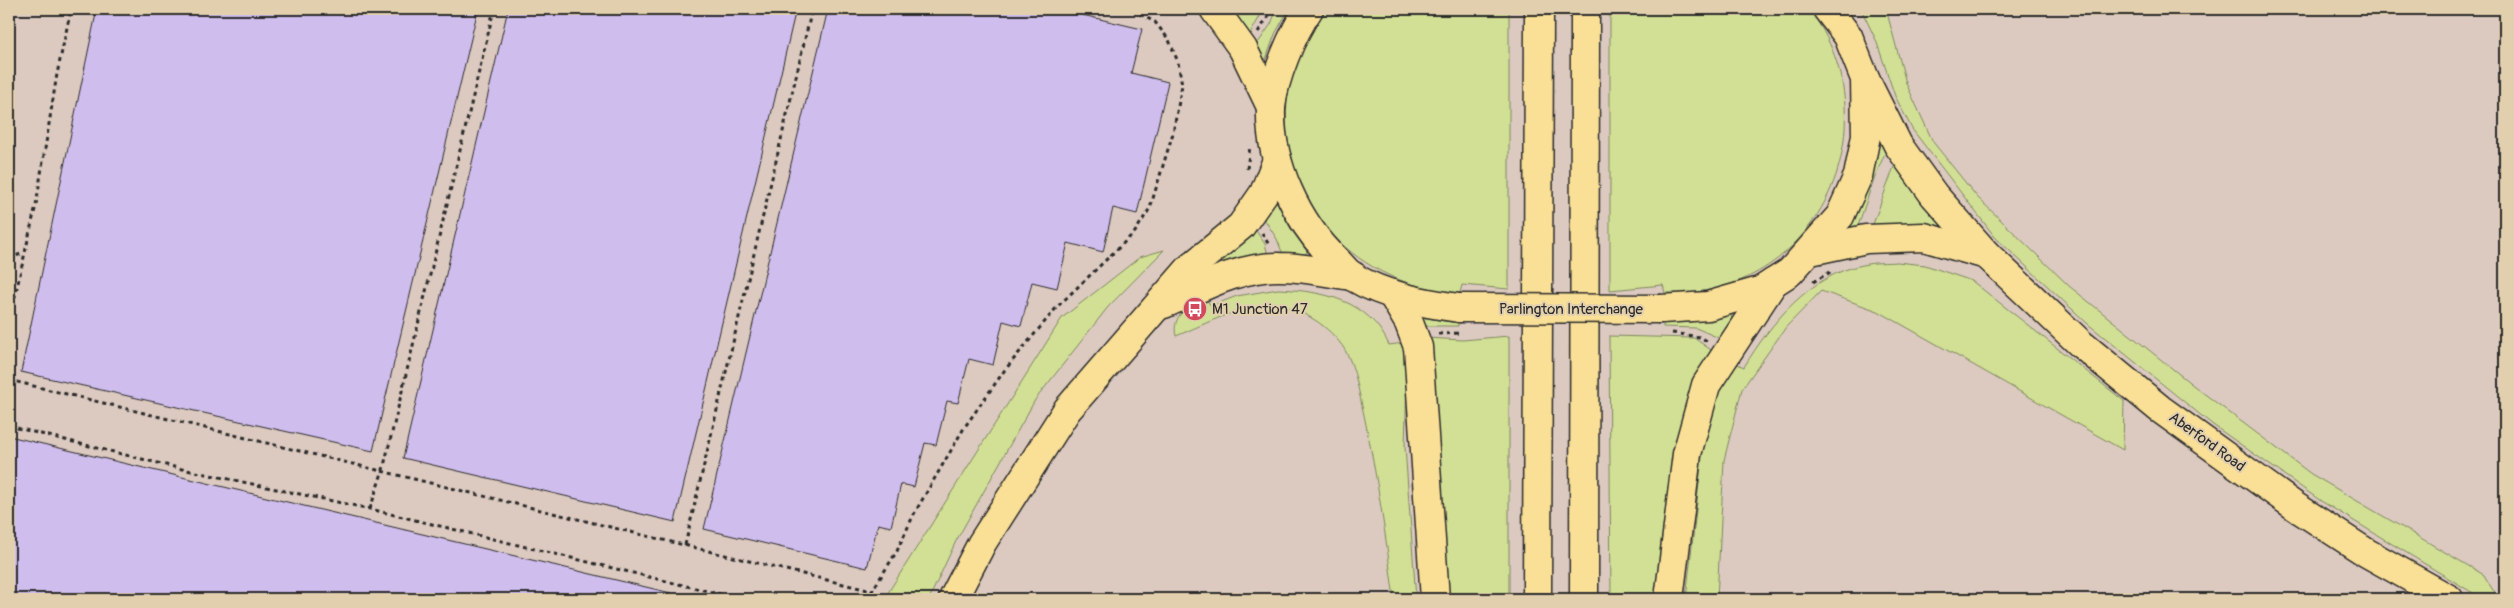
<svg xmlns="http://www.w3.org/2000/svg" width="2514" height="608" font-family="Pangolin,sans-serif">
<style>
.green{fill:#d1e094;stroke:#7e8660}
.building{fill:#cfbdee;stroke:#2b2b2b}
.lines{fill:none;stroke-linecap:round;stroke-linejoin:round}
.major-casing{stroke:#2b2b2b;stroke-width:31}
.highway-casing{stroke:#2b2b2b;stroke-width:31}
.path{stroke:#2b2b2b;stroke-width:3;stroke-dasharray:4 4;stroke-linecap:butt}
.major{stroke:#fadf96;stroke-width:28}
.highway{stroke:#fadf96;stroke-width:28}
.major-bridge-casing{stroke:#2b2b2b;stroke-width:31;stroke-linecap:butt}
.major-bridge{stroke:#fadf96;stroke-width:28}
.labels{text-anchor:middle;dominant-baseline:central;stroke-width:4;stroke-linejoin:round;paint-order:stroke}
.poi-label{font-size:15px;fill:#2b2b2b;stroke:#e1cfad;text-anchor:start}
.street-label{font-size:15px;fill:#2b2b2b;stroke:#e1cfad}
</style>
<rect width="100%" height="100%" fill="#dccac0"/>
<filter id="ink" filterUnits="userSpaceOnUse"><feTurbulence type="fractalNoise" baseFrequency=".02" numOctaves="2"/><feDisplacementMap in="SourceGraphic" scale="10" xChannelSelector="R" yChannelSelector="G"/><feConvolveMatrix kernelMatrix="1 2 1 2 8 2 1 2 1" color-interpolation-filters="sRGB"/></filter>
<g filter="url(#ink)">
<g class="green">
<polygon points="1227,9 1264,9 1249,36"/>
<polygon points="1277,9 1289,9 1275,34 1266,59 1262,59 1256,46 1271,24"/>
<path d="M1323 9H1509V289L1462 285 1460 293C1359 287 1278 207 1287 102 1290 71 1305 45 1317 17Z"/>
<path d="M1610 9H1809C1897 126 1816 301 1665 293L1663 285 1610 290Z"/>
<polygon points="1861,9 1886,9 1906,83 1933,142 1977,197 2069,286 2194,386 2311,474 2484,575 2498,599 2483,599 2321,501 2213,425 2088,324 1995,237 1912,129 1895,96 1876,40"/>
<polygon points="1879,140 1886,151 1875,176 1857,229 1845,232"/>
<polygon points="1895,164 1970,242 1872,227"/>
<polygon points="1274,196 1292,231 1307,251 1306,254 1282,252 1277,239 1261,214"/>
<polygon points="1252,225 1265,244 1268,255 1212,271 1205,265"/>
<polygon points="1164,250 1108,307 1035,400 956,541 929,599 884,599 1062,318 1140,257"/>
<path d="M1897 262 1925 265 1972 281 2124 401 2123 450 1878 311 1821 291 1786 327 1742 389 1724 460 1717 599H1686L1702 457 1711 402 1731 361 1744 367C1771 323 1809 275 1863 265 1874 262 1886 263 1897 262Z"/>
<path d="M1278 289C1323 291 1369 300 1389 345L1404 343 1407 378 1405 447 1416 599H1394C1386 537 1377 476 1364 415 1359 394 1356 369 1345 350 1330 326 1301 307 1273 306 1239 305 1206 324 1176 336 1171 316 1189 304 1204 296L1211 306 1237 296Z"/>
<polygon points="1731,314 1732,319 1719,338 1696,328 1663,327 1663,323 1690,322"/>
<polygon points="1420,317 1458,323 1458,326 1421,326"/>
<polygon points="1509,336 1509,599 1447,599 1426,338 1463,340"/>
<polygon points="1609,336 1694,338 1711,350 1702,369 1661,599 1611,599"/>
</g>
<g class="building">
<polygon points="97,9 478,9 373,451 21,372"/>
<polygon points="508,9 796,9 675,522 403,458"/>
<polygon points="828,9 1057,9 1142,29 1131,73 1168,82 1137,214 1113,208 1103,252 1068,243 1057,288 1032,282 1021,326 1003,321 993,365 969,359 958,403 947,401 936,445 925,443 914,487 901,484 891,527 878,524 867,568 704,529"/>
<polygon points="9,436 671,593 670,599 9,599"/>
</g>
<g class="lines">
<g class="major-casing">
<g id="major">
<polyline points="1214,9 1243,49 1271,107"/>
<path d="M1309 9C1293 32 1273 79 1271 108 1269 163 1297 223 1337 261 1342 266 1347 273 1353 277 1385 296 1423 303 1459 308"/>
<polyline points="1865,79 1898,145 1934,195 1987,255 2081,344 2160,409 2296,507 2367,553 2449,599"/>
<polyline points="1810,251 1866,239 1924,237 1987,255"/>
<path d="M1164 304C1201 288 1239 266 1280 267 1304 267 1329 273 1353 276"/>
<polyline points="1661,309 1708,306 1760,291 1790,272 1840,216 1858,176 1866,136 1865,79 1848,36 1827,9"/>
<polyline points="953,599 982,543 1067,410 1191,267 1241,226 1264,193 1277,160"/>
</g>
</g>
<g class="highway-casing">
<g id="highway">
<polyline points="1392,294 1409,323 1418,347 1435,599"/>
<polyline points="1537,599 1539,9"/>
<polyline points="1584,599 1585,9"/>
<polyline points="1669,599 1687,454 1706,385 1773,283"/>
</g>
</g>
<g class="path">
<polyline points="1258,32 1268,17 1270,9"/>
<polyline points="1247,169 1250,146"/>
<polyline points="1262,233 1269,245"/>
<polyline points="9,258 24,253"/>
<polyline points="1813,282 1832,271"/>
<polyline points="9,322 36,205 57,74 71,9"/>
<polyline points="1672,333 1700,337 1707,341"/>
<polyline points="1438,334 1462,333"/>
<polyline points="9,380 872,591"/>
<polyline points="9,426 182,469 370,509 740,599"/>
<polyline points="370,509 383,470 494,9"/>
<polyline points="685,545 812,9"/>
<polyline points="867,599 897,551 914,514 964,428 1004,371 1057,307 1135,232 1150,208 1173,133 1182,85 1178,62 1169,40 1155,22 1130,9"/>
</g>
<use href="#major" class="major"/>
<use href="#highway" class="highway"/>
<g class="major-bridge-casing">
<polyline id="major-bridge" points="1459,308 1661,309"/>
</g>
<use href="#major-bridge" class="major-bridge"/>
</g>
</g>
<defs>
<g id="bus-disc" transform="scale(1.25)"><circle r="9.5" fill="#d1495b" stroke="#e1cfad"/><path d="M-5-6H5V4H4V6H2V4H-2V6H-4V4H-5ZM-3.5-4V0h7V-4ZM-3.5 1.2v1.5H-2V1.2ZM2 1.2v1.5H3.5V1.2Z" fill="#fff"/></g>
</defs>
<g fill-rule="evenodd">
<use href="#bus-disc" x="1195" y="309"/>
</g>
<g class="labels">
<g class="poi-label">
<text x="1212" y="309">M1 Junction 47</text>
</g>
<g class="street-label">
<text x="1571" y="309">Parlington Interchange</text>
<text transform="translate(2207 442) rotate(36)">Aberford Road</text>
</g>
</g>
<rect width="2514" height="608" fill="none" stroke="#e1cfad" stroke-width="30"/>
<rect x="15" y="15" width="2484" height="578" fill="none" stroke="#2b2b2b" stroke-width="2" filter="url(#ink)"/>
</svg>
